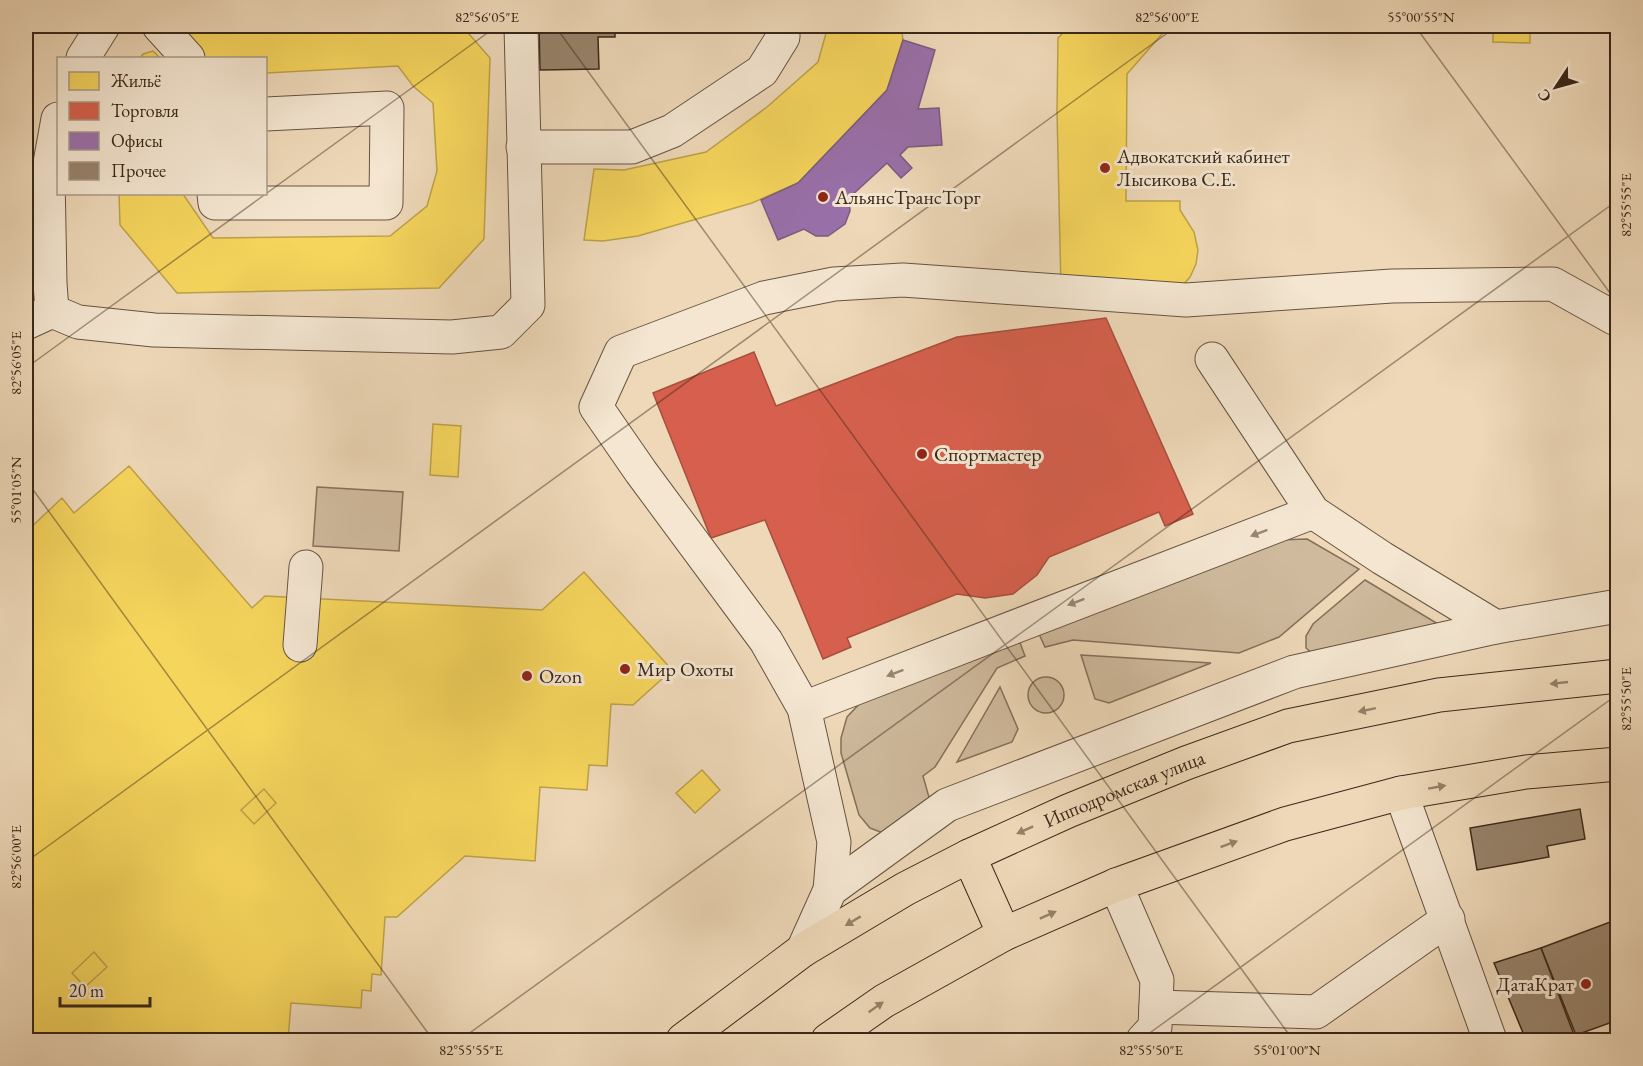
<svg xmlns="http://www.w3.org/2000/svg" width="1643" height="1066" font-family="'EB Garamond',serif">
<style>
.green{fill:#cfba9d;stroke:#84705a;stroke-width:1.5}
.homes{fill:#f6d55c;stroke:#bda148;stroke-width:1.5}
.shops{fill:#d6604d;stroke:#a74f3d;stroke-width:1.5}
.offices{fill:#9970ab;stroke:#7c5a7f;stroke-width:1.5}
.building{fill:#97836b;stroke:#392718;stroke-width:1.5}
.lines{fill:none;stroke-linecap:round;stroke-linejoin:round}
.minor-casing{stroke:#665340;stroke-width:35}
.highway-casing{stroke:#392718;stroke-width:35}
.minor{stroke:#f4e6d1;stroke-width:33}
.highway{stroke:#eed8b8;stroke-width:33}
.oneway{fill:#968674}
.oneway2{fill:#948068}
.ticks{fill:none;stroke:#392718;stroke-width:1.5;stroke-opacity:0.45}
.poi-dot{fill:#8f2418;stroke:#f4e6d1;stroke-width:2}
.labels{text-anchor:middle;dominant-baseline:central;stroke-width:6;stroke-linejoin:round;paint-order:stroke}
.poi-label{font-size:20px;fill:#392718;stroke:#f4e6d1;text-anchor:start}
.street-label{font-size:20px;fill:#392718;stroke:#f4e6d1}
.neatline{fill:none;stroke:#392718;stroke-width:2}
.ticks-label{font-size:15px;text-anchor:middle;fill:#392718}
</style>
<rect width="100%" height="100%" fill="#eed8b8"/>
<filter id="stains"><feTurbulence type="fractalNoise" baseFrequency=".00333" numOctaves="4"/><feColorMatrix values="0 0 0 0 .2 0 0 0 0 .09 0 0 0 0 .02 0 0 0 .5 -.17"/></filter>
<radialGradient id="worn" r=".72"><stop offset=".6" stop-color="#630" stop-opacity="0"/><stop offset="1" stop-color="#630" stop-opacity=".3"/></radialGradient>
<g class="green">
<polygon points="26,216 38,216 39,295 26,295"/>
<polygon points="317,487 403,492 399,551 313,546"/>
<polygon points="1307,539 1359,569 1279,637 1239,653 1073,640 1045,647 1039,634 1278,540"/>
<polygon points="1365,580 1438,624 1313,654 1306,648 1306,636 1313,624"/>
<polygon points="1019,640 1025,656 997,668 935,767 923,776 932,808 883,833 870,828 859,815 841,753 841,738 847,717 865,698"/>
<polygon points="1081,655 1211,663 1109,703 1095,699"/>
<circle cx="1046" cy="695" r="18"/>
<polygon points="1000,687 1018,729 1012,742 957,762"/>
</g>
<g class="homes">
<polygon points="182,26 462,26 490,58 484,239 439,288 177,293 120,225 119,194 183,194 213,238 390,236 427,206 437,171 433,103 413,86 398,66 266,73 266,58 202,58 180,32"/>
<polygon points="828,26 901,26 903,40 887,90 798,183 752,203 638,236 603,241 584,240 594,169 624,170 706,152 767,107 818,62"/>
<polygon points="1070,26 1169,26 1127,74 1126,201 1180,201 1180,210 1194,232 1198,250 1196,264 1190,277 1183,285 1061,290 1057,111 1058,38"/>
<polygon points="1465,26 1618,26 1618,30 1530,30 1530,43 1493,42 1493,29 1465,29"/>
<polygon points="153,51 160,58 140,58 143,54"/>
<polygon points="433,424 461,426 458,477 430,475"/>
<polygon points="129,466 252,608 265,596 542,610 584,572 672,670 633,705 611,704 607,766 589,765 587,790 540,787 535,861 465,856 397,917 385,917 381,975 372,974 371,991 362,990 361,1008 291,1003 288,1040 26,1040 26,532 62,498 74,513"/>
<polygon points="702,770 720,790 695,813 676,793"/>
<polygon points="264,789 276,803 254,824 241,810"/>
<polygon points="94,952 107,967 85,987 72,973"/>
</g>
<polygon class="shops" points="1106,318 1193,514 1165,526 1159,512 1049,557 1037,575 1013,594 985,598 957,594 847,638 851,647 823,659 765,520 711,538 653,393 754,352 776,406 957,337"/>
<polygon class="offices" points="903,40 935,50 918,109 939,108 942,145 908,147 900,155 912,168 901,178 887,163 849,198 850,211 845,224 828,236 816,236 804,229 778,240 761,200 798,183 887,90"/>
<g class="building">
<polygon points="539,26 615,26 615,37 598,37 599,69 540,70"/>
<polygon points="1580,809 1585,839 1547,846 1549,857 1477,870 1470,828"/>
<polygon points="1618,919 1618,1020 1576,1035 1541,948"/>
<polygon points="1541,948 1576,1040 1526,1040 1494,963"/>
</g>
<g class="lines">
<g class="minor-casing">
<g id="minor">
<polyline points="159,26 188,58"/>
<polyline points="83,58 103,26"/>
<polyline points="523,147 632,147 672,131 762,71 783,37 783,26"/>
<polyline points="214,194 215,203 386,203 387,108 266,114"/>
<polyline points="52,311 50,283 48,174 58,119"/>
<polyline points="26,323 52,311 78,322 154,330 452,337 501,332 528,305 521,26"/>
<polyline points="1212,359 1313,512 1382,558 1496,627 1618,606"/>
<polyline points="300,645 306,567"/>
<polyline points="804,708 1313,512"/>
<polyline points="1401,793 1490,1040"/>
<polyline points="1116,885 1157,980 1155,1027 1143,1040"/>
<polyline points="830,890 947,805 1294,672 1496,627"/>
<polyline points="803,950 830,890 834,842 804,708 766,641 641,472 596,407 621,352 764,298 834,284 903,280 1186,300 1392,286 1553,284 1614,318 1618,319"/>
<polyline points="1156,1007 1316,1012 1448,919"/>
</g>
</g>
<g class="highway-casing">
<g id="highway">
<polyline points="969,856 1004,934"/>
<path id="s1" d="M683 1040 803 950 905 889 969 856 1068 811 1186 763 1288 726 1439 695 1618 676"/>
<polyline points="828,1040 884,1001 1004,934 1116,885 1285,824 1401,793 1526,772 1618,764"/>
</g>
</g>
<use href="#minor" class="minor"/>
<use href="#highway" class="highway"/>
</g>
<defs><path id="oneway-solid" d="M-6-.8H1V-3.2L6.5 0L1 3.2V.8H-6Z" transform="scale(1.5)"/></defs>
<g class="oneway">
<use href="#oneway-solid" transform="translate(1259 533) rotate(159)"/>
<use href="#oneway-solid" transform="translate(1076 602) rotate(159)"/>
<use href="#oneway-solid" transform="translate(895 673) rotate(159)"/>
</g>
<g class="oneway2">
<use href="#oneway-solid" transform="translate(1559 683) rotate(174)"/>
<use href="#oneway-solid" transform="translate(1367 710) rotate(168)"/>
<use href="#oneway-solid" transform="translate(1437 787) rotate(-10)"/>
<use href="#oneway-solid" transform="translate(1025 830) rotate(156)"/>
<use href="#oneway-solid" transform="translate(1229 844) rotate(-20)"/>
<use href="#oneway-solid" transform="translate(1048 915) rotate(-24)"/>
<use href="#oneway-solid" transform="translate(853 921) rotate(149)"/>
<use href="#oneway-solid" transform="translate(876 1007) rotate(-35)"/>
</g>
<path class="ticks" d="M555 26 1293 1040M1415 26 1618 304M26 368 497 26M26 480 433 1040M26 862 1177 26M460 1040 1618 200M1140 1040 1618 694"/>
<g class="poi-dot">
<circle cx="1105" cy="168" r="6"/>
<circle cx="823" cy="197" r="6"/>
<circle cx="922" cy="454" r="6"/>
<circle cx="625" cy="669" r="6"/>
<circle cx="527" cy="676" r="6"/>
<circle cx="1586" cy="984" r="6"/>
</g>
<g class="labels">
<g class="poi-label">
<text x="1117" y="156">Адвокатский кабинет<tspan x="1117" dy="23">Лысикова С.Е.</tspan></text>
<text x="835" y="197">АльянсТрансТорг</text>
<text x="934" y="454">Спортмастер</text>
<text x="637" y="669">Мир Охоты</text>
<text x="539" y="676">Ozon</text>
<text x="1574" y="984" text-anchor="end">ДатаКрат</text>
</g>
<g class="street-label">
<text stroke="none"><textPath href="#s1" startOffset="510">Ипподромская улица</textPath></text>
</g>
</g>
<rect width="1643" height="1066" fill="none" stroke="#eed8b8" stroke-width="66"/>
<rect x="57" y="57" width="210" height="138" fill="#f4e6d1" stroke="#a99a87" stroke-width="1.5"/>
<rect x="69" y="72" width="30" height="18" fill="#f6d55c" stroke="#a99a87" stroke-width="1.5"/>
<text x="111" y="87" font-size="18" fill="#392718">Жильё</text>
<rect x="69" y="102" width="30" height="18" fill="#d6604d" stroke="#a99a87" stroke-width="1.5"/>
<text x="111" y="117" font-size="18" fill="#392718">Торговля</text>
<rect x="69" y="132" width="30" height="18" fill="#9970ab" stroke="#a99a87" stroke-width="1.5"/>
<text x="111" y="147" font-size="18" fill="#392718">Офисы</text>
<rect x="69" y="162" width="30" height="18" fill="#97836b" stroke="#a99a87" stroke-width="1.5"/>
<text x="111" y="177" font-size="18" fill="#392718">Прочее</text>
<g transform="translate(1556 87) rotate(234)" stroke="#f4e6d1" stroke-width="4.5" paint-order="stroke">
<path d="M0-4.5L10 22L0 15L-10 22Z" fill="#392718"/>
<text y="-9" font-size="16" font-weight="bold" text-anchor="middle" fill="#392718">С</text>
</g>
<path d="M60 997v9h90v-9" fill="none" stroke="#392718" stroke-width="3"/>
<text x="69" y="997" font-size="18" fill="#392718" stroke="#f4e6d1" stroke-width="4.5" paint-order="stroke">20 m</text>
<rect x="33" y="33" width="1577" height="1000" class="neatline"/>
<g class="ticks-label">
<text x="487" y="22">82°56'05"E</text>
<text x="1167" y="22">82°56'00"E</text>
<text x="1421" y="22">55°00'55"N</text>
<text transform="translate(1626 205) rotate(-90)" y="5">82°55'55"E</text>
<text transform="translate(16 363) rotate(-90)" y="5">82°56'05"E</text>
<text transform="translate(16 490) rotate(-90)" y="5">55°01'05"N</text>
<text transform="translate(1626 699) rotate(-90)" y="5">82°55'50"E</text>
<text transform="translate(16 857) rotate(-90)" y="5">82°56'00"E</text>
<text x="471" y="1055">82°55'55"E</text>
<text x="1151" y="1055">82°55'50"E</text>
<text x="1287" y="1055">55°01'00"N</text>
</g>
<rect width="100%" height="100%" filter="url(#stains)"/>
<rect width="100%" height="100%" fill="url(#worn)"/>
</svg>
